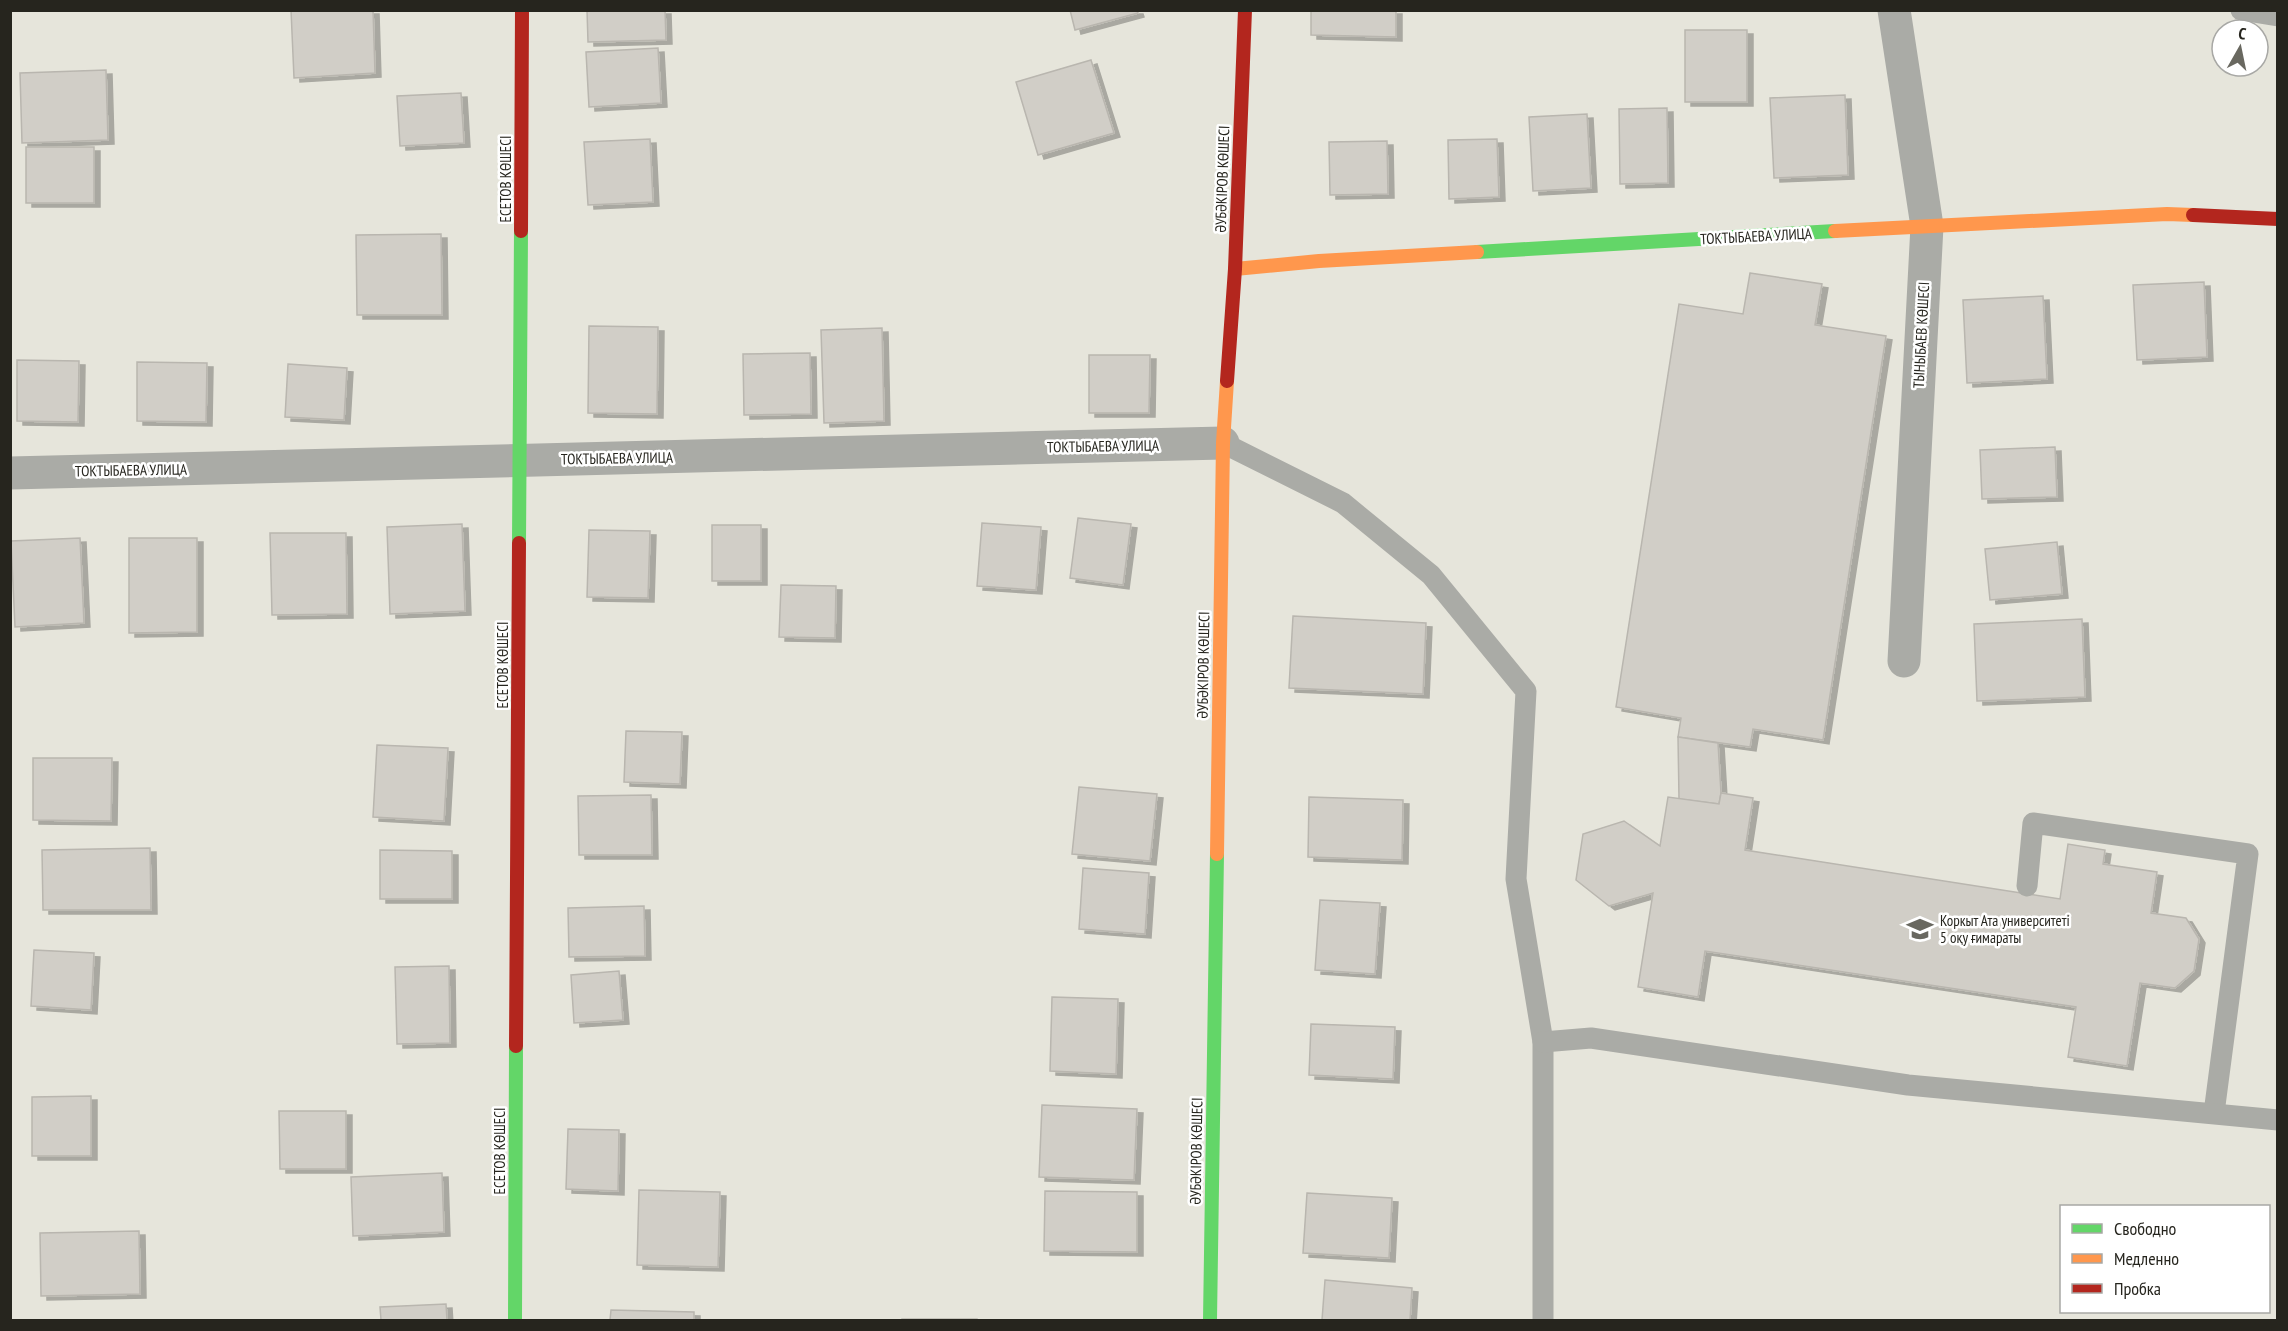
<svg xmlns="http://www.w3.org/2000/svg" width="2288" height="1331" font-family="'PT Sans Narrow',sans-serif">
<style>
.building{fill:#d1cec7;stroke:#b9b6af;stroke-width:1.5;filter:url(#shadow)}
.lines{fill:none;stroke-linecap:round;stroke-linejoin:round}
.lane{stroke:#aaaba6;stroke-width:21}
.street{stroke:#aaaba6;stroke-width:33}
.fast{stroke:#63d668;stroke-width:14}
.slow{stroke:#ff974d;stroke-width:14}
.jam{stroke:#b3261e;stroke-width:14}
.labels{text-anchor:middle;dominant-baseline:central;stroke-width:5;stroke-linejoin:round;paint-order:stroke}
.street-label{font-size:15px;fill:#26251e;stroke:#fff}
.poi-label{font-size:15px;fill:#26251e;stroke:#fff;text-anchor:start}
</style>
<defs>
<filter id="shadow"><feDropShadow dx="6" dy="4" stdDeviation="0" flood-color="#0004"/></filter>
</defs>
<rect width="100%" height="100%" fill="#e6e5db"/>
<g class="building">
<polygon points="291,10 373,10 375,73 294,78"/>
<polygon points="587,10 665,10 666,40 588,42"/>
<polygon points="1070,10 1137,10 1138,13 1075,30"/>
<polygon points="1311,10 1396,10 1396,37 1311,35"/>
<rect x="1685" y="30" width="62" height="72"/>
<polygon points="658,48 661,103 589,107 586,52"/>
<polygon points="1091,60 1114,133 1038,155 1016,82"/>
<polygon points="106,70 108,140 22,143 20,73"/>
<polygon points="461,93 464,143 400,146 397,96"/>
<polygon points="1845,95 1848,175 1774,178 1770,98"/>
<polygon points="1667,108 1668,183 1620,184 1619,109"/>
<polygon points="1587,114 1591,188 1533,191 1529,117"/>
<polygon points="650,139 653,202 588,205 584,142"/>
<polygon points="1497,139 1499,197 1449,199 1448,140"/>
<polygon points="1387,141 1388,194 1330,195 1329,142"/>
<rect x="26" y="147" width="68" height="56"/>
<polygon points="441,234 442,315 357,315 356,235"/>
<polygon points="1750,273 1822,284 1815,325 1886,336 1823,740 1753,729 1750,747 1678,737 1681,718 1616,707 1679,304 1743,314"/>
<polygon points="2204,282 2207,357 2137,360 2133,285"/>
<polygon points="2043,296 2047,379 1967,383 1963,300"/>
<polygon points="589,326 658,327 657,414 588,413"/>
<polygon points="882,328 884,421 824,423 821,330"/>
<polygon points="810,353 811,414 744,415 743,354"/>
<polygon points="1089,355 1150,355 1149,413 1089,413"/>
<polygon points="17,360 79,361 78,422 17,421"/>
<polygon points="137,362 207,363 206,422 137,421"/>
<polygon points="288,364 347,368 344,420 285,417"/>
<polygon points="2055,447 2057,497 1982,499 1980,450"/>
<polygon points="1078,518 1131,524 1123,585 1070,578"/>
<polygon points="982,523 1041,527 1036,590 977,586"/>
<polygon points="462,524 465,611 390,614 387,527"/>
<rect x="712" y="525" width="49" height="56"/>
<polygon points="589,530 650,531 648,598 587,597"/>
<polygon points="270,533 346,533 347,614 272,615"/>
<polygon points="80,538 84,623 15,627 11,541"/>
<polygon points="129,538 197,538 197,632 129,633"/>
<polygon points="2057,542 2062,594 1990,600 1985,549"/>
<polygon points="781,585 836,586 835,638 779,637"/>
<polygon points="1293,616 1426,623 1423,694 1289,688"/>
<polygon points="2082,619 2085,697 1977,701 1974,624"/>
<polygon points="626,731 682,732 680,784 624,782"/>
<polygon points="1678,737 1718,743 1721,793 1719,804 1679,799"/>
<polygon points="377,745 448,748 444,821 373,817"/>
<polygon points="33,758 112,758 111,821 33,820"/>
<polygon points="1079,787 1157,794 1150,861 1072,854"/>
<polygon points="1721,793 1753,798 1745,850 2060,899 2068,844 2105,850 2103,864 2157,872 2151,913 2186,918 2199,939 2194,971 2175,988 2140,983 2127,1066 2068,1057 2076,1007 1705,951 1698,997 1638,987 1653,893 1609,906 1576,880 1583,834 1624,821 1660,846 1668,797 1719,804"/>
<polygon points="651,795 652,855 579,855 578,796"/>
<polygon points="1309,797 1403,800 1402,860 1308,857"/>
<polygon points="150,848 151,910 43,910 42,850"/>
<polygon points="380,850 452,851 452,899 380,899"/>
<polygon points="1083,868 1149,873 1145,934 1079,929"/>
<polygon points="1320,900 1380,903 1375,974 1315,970"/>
<polygon points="644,906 645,956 569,957 568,908"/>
<polygon points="34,950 94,953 91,1010 31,1006"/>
<polygon points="449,966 450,1043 397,1044 395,967"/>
<polygon points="619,971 623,1020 574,1023 571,975"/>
<polygon points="1052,997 1118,999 1116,1074 1050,1071"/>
<polygon points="1311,1024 1395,1027 1393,1079 1309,1075"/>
<polygon points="91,1096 91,1156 32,1156 32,1097"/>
<polygon points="1042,1105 1137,1109 1134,1180 1039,1177"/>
<polygon points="279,1111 346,1111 346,1169 280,1169"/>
<polygon points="568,1129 619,1130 618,1191 566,1189"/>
<polygon points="442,1173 444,1232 353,1236 351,1177"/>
<polygon points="639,1190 720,1192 718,1267 637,1265"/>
<polygon points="1045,1191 1137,1192 1137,1252 1044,1251"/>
<polygon points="1307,1193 1392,1198 1389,1258 1303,1253"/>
<polygon points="139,1231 140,1294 41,1296 40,1233"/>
<polygon points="1325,1280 1412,1288 1410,1320 1322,1320"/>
<polygon points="446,1304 447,1320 381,1320 380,1307"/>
<polygon points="611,1310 694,1312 694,1320 610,1320"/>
<rect x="902" y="1319" width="75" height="1"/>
</g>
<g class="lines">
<g class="lane">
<polyline points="2241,10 2278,16"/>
<polyline points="1223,443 1343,503 1431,575 1526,691 1516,879 1543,1042 1543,1320"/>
<polyline points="2027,886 2033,823 2248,854 2214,1113"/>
<polyline points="1543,1042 1591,1038 1908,1085 2278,1120"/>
</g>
<g class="street">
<polyline points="1894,10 1927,226 1904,661"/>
<polyline points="10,473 1223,443"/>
</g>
<g class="fast">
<polyline points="1477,252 1835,231"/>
<polyline points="519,543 521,231"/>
<polyline points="515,1320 516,1046"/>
<polyline points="1210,1320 1217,854"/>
</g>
<g class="slow">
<polyline points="1835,231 2167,214 2193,215"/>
<polyline points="1235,269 1319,261 1477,252"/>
<polyline points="1217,854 1223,443 1227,381"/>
</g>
<g class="jam">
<polyline points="2193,215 2278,219"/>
<polyline points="521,231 522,10"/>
<polyline points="1227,381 1235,269 1245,10"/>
<polyline points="516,1046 519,543"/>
</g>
</g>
<defs>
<g id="university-bare" transform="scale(2.07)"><path d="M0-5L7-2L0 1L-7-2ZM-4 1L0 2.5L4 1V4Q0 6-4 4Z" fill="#696860" stroke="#fff" stroke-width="2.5" paint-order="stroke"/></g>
</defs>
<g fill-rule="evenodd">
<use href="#university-bare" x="1920" y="929"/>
</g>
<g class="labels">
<g class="street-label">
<text transform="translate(505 179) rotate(-90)">ЕСЕТОВ КӨШЕСІ</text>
<text transform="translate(1222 179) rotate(-88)">ӘУБӘКІРОВ КӨШЕСІ</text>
<text transform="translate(1756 236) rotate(-3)">ТОКТЫБАЕВА УЛИЦА</text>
<text transform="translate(1921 335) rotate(-87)">ТЫНЫБАЕВ КӨШЕСІ</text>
<text transform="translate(1103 446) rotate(-1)">ТОКТЫБАЕВА УЛИЦА</text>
<text transform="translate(617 458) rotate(-1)">ТОКТЫБАЕВА УЛИЦА</text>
<text transform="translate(131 470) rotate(-1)">ТОКТЫБАЕВА УЛИЦА</text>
<text transform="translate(502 665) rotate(-90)">ЕСЕТОВ КӨШЕСІ</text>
<text transform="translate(1203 665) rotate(-89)">ӘУБӘКІРОВ КӨШЕСІ</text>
<text transform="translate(499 1151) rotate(-90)">ЕСЕТОВ КӨШЕСІ</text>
<text transform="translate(1196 1151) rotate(-89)">ӘУБӘКІРОВ КӨШЕСІ</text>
</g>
<g class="poi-label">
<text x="1940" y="920">Коркыт Ата университеті<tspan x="1940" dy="17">5 оқу ғимараты</tspan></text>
</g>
</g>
<rect width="2288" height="1331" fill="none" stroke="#26251e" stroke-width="24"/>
<rect x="2060" y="1205" width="210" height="108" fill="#ffffff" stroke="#a8a8a5" stroke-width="1.5"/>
<rect x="2072" y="1224" width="30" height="9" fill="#63d668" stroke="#a8a8a5" stroke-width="1.5"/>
<text x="2114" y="1235" font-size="18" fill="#26251e">Свободно</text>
<rect x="2072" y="1254" width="30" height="9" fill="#ff974d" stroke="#a8a8a5" stroke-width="1.5"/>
<text x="2114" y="1265" font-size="18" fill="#26251e">Медленно</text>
<rect x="2072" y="1284" width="30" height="9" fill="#b3261e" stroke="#a8a8a5" stroke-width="1.5"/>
<text x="2114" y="1295" font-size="18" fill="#26251e">Пробка</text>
<g transform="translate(2240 48) rotate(9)"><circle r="28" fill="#ffffff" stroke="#a8a8a5" stroke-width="1.5"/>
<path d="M0-4.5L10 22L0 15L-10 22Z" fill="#696860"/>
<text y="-9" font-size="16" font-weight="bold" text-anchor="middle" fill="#26251e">С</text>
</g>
</svg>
